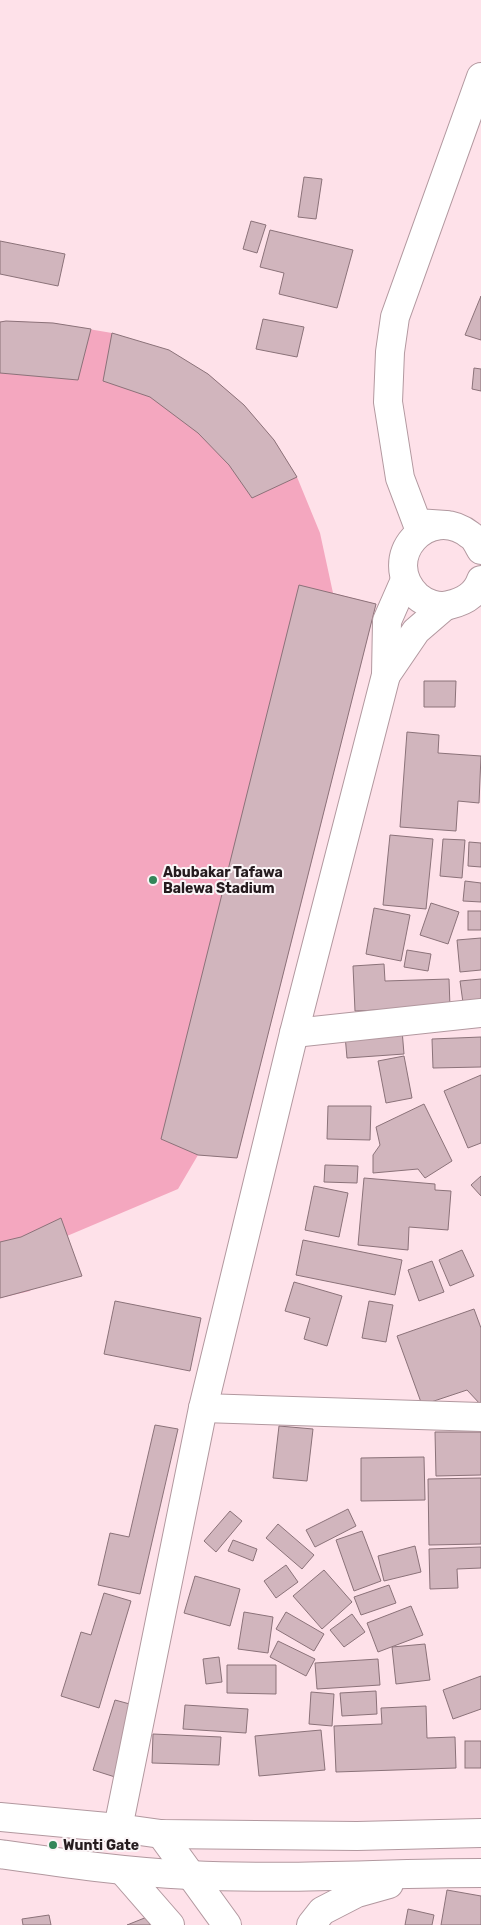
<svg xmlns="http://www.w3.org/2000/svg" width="481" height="1925" font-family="Rubik,sans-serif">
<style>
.green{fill:#f4a7bf}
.building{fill:#d1b5bd;stroke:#8b7279}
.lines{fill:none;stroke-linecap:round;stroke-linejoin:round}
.minor-casing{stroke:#b2989f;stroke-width:30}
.major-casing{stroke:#b2989f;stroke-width:30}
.highway-casing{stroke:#b2989f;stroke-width:30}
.minor{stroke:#fff;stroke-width:28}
.major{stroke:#fff;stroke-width:28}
.highway{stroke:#fff;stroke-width:28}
.poi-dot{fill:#338659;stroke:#fbf5f7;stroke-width:2}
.labels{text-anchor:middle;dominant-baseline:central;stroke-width:4;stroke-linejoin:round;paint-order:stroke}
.poi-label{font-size:14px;font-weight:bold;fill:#251b1e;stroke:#fbf5f7;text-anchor:start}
</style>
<rect width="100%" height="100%" fill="#fee1e9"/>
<polygon class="green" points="6,321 53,323 112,333 208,374 244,405 274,440 297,477 320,533 333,593 376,604 237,1158 198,1155 178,1189 67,1236 30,1291 0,1298 0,322"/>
<g class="building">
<polygon points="304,177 322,179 316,219 298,217"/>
<polygon points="251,221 266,225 257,253 243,249"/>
<polygon points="270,230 353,250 337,308 279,294 284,273 260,267"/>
<polygon points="0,241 65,254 58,286 0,274"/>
<polygon points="481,296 481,340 465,335"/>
<polygon points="263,319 304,327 297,357 256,349"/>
<polygon points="6,321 53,323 91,329 78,380 0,373 0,322"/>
<polygon points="112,333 169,350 208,374 244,405 274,440 297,477 252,498 229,465 198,433 150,397 103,381"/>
<polygon points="474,368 481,369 481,391 472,389"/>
<polygon points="299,585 376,604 237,1158 198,1155 161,1139"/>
<polygon points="424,681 456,681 455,707 424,707"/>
<polygon points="407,732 439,735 438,753 481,756 479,803 458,801 456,831 400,827"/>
<polygon points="390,835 433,839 426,909 383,905"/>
<polygon points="443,839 465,840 462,878 440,876"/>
<polygon points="469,842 481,843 481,867 468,866"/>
<polygon points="465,881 481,883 481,902 463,901"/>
<polygon points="431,903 459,912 448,944 420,935"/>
<polygon points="374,908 410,915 401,961 366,954"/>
<rect x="468" y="911" width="13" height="19"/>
<polygon points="481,938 481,970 460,972 457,940"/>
<polygon points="407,950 431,954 428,971 404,967"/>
<polygon points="384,964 385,981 449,979 450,1007 355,1011 353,966"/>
<polygon points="481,979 481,1008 464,1010 460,981"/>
<polygon points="402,1030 404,1054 347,1058 345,1035"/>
<polygon points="481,1037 481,1067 433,1068 432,1039"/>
<polygon points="404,1056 412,1098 386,1103 378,1061"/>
<polygon points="481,1075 481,1143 468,1148 444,1091"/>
<polygon points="424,1104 452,1161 425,1178 418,1169 373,1173 373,1155 380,1145 376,1127"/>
<polygon points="328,1106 371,1106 370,1140 327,1139"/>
<polygon points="325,1165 358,1166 357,1183 324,1182"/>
<polygon points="481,1176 481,1196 471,1185"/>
<polygon points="364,1178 435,1184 435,1190 451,1191 448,1230 409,1227 408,1250 358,1245"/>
<polygon points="314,1186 348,1193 339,1237 305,1230"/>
<polygon points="61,1218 82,1276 0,1298 0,1242 21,1237"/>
<polygon points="303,1240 402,1260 395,1295 296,1275"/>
<polygon points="462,1250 474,1276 450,1286 439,1260"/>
<polygon points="432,1261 444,1292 419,1301 408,1270"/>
<polygon points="294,1282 342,1296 327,1346 304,1339 310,1318 285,1311"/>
<polygon points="115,1301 201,1318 190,1371 104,1354"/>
<polygon points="369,1301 393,1305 386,1342 362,1338"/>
<polygon points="474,1309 481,1328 481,1405 467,1390 422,1405 397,1336"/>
<polygon points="155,1425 178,1429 140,1594 98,1585 110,1533 129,1537"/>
<polygon points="279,1426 313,1429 307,1481 273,1478"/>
<polygon points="435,1432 481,1432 481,1475 436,1476"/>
<polygon points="424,1457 425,1500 361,1501 361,1458"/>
<polygon points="481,1478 481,1544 429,1545 428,1479"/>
<polygon points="348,1509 356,1526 315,1547 306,1530"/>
<polygon points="230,1511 242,1521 216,1552 204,1541"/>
<polygon points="278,1524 314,1555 302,1569 266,1538"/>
<polygon points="362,1531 381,1581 354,1591 336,1540"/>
<polygon points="233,1540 257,1549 253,1561 228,1551"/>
<polygon points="415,1546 421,1572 384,1581 378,1556"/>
<polygon points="481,1547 481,1568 457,1569 458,1588 430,1589 429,1549"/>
<polygon points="286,1565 298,1582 276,1598 264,1581"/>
<polygon points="324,1570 352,1602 322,1629 293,1596"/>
<polygon points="195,1576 240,1589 230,1626 184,1613"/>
<polygon points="389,1585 396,1603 361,1615 354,1597"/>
<polygon points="104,1593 131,1601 99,1708 61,1696 81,1632 91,1635"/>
<polygon points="411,1606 423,1635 378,1652 367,1623"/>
<polygon points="244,1612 273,1617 268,1653 238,1649"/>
<polygon points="286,1612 324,1634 314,1651 276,1629"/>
<polygon points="352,1614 365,1632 344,1647 330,1630"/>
<polygon points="278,1641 315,1659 306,1676 270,1657"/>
<polygon points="425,1644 430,1680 396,1684 392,1647"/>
<polygon points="219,1657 222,1682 206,1684 203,1659"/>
<polygon points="378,1659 380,1685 317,1689 315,1663"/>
<polygon points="227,1665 276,1665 276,1694 227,1693"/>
<polygon points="481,1676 481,1709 453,1719 443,1690"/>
<polygon points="376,1691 377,1714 342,1716 340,1693"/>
<polygon points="311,1692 334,1694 332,1726 309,1724"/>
<polygon points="115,1700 137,1706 115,1777 93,1770"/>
<polygon points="185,1705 248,1709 246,1733 183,1729"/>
<polygon points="426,1706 427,1738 455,1737 456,1768 336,1772 334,1726 382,1724 381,1708"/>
<polygon points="321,1730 325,1770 259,1776 255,1736"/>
<polygon points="153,1734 221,1737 219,1765 152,1763"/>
<rect x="465" y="1741" width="16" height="27"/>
<polygon points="447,1890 481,1896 481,1925 441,1925"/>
<polygon points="408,1909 434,1915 432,1925 405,1925"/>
<polygon points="49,1915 51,1925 23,1925 22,1919"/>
<polygon points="147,1917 150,1925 127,1925"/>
</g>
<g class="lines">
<g class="minor-casing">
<g id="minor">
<polyline points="446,525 417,523 400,478 388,402 390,352 395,317 481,77"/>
<path d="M481 550C478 545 475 538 470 535 429 502 378 558 417 596 425 603 438 608 449 605 463 602 476 595 481 580"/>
<polyline points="386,675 416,631 445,606"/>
<polyline points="294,1033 481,1013"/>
<polyline points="203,1408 481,1417"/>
<polyline points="118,1828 203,1408 294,1033 386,675 387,621 405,580"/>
</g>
</g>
<g class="major-casing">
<g id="major">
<polyline points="161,1834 227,1925"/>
<polyline points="123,1871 170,1925"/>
</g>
</g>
<g class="highway-casing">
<g id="highway">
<polyline points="0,1817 118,1828 161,1834 357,1836 481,1833"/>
<path d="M0 1854C63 1863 125 1872 189 1875 286 1880 384 1873 481 1873"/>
<polyline points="311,1925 322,1911 357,1893 389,1884"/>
</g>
</g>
<use href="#minor" class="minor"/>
<use href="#major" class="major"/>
<use href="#highway" class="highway"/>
</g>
<g class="poi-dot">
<circle cx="153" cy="880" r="5"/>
<circle cx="53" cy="1845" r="5"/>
</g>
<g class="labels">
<g class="poi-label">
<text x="163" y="872">Abubakar Tafawa<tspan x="163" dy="16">Balewa Stadium</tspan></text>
<text x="63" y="1845">Wunti Gate</text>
</g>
</g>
</svg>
